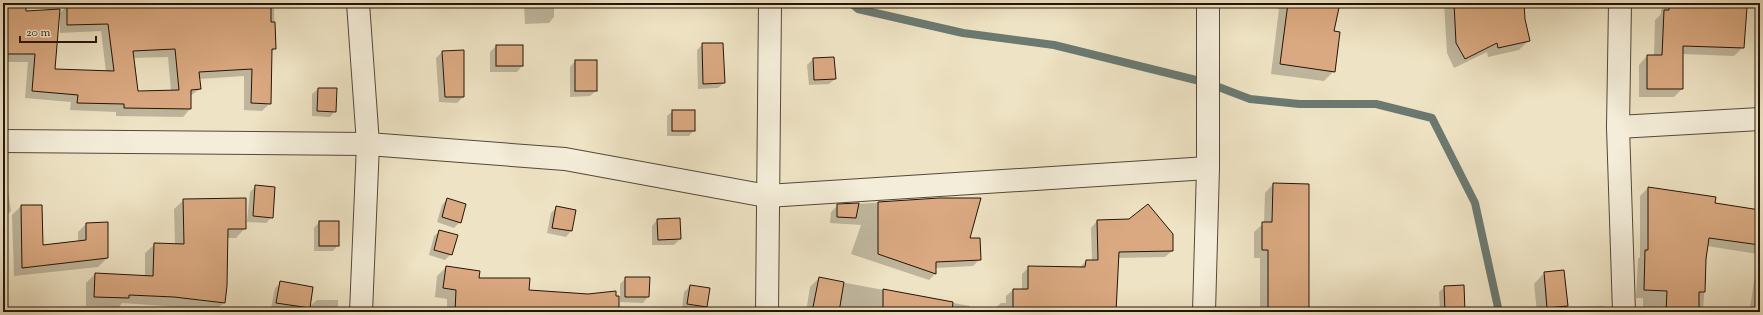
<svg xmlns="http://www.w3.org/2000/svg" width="1763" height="315" font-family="'Sorts Mill Goudy',serif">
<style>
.shadow{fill:#0003;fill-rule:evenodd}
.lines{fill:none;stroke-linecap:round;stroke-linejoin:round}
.stream{stroke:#6b7971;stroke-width:8}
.building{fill:#daa981;stroke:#241406;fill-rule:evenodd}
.street-casing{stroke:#564836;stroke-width:24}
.street{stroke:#f4edd9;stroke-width:22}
</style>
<rect width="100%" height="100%" fill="#eee3c4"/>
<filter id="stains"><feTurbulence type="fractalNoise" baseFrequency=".005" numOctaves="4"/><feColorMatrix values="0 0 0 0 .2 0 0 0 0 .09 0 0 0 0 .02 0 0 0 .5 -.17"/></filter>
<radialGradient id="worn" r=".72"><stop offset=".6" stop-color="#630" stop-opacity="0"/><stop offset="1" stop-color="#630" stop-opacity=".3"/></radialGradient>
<g class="shadow">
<path d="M3 3H25V12L59 14 68 5 73 3H274L275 48 271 52 270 103 262 111 244 110V76L199 79 200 89 190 96V109L183 117 116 116V112L70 110 71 102 25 98 28 62H3ZM59 17H60V33L101 31 106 72 54 70ZM168 57 171 91 137 92 133 58Z"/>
<polygon points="295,3 317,3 316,4"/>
<polygon points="526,3 554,3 554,17 549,23 525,24 524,5"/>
<polygon points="1277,3 1339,3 1333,32 1334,71 1324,81 1271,74 1279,9 1276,8"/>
<polygon points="1444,3 1523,3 1524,19 1529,40 1519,50 1488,57 1487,52 1454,68 1447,53"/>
<polygon points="1668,3 1707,3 1743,47 1734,56 1682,54 1682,89 1674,97 1639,97 1639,65 1647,56 1654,56 1655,20 1661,14 1661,10"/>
<polygon points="703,44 724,83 718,88 698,89 697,50"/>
<polygon points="496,46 522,46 522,66 517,72 490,72 490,52"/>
<polygon points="463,51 463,97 457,103 439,102 436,58 442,52"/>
<polygon points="813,59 835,79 829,84 809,85 807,65"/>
<polygon points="575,61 596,91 590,96 570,97 570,67"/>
<polygon points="318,89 336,89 335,111 330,117 312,116 312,94"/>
<polygon points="673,111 694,130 689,136 667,136 667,116"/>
<polygon points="1273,184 1308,307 1339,310 1339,312 1260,312 1260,258 1254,258 1254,232 1264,223 1265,193"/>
<polygon points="256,186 272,217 266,223 247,222 250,192"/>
<polygon points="1648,188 1715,198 1714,204 1760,220 1760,309 1750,308 1758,254 1707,246 1703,312 1643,312 1643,298 1636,298 1638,259 1640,257 1640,196"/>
<polygon points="3,192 8,192 11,211 5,217 3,217"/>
<polygon points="447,199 460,222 454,228 437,222 442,205"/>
<polygon points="939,199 968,239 980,259 973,266 935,268 935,274 929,280 851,254 861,225 830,223 831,212 838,205"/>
<polygon points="184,200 245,228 236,238 226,238 224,303 214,312 164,306 122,303 119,307 86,306 86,283 95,274 145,277 145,253 155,244 175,244 174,209"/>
<polygon points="21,206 41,206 42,246 78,242 78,232 86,224 107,258 98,267 14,276 12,215"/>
<polygon points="557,207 571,231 566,237 547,233 551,213"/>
<polygon points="657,220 680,239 674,245 652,245 652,226"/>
<polygon points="1130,220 1172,251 1165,257 1118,258 1115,312 994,312 994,309 1001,303 1006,303 1006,296 1013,290 1022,290 1022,274 1029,267 1080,267 1086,261 1092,261 1091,228 1097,221"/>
<polygon points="319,222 338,245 333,251 314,251 314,228"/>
<polygon points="440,231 451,254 445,260 429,255 434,236"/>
<polygon points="446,267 478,279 617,312 447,312 447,299 435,297 437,276"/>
<polygon points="1544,273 1567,306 1561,312 1537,312 1534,284"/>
<polygon points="626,278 648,297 643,303 620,302 620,284"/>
<polygon points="819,278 970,306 970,312 806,312 810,287"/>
<polygon points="281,283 309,307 317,300 338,300 338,312 311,312 311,305 305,312 271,308 275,288"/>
<polygon points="690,286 706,306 701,312 682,309 684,292"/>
<polygon points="1445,287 1464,312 1440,312 1439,292"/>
<polygon points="1604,306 1604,312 1575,312 1580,307"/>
</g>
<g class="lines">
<polyline class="stream" points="851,3 858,9 963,33 1054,45 1208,83 1250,99 1299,104 1376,104 1432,118 1475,203 1499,312"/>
</g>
<g class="building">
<path d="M87 3H271V22H275L276 49H272L271 104 251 103 252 69 199 72 201 89 191 90V109L124 108V104L77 103 78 95 32 91 35 54H3V7L26 6V11L60 9 55 69 114 71 108 24 67 25V4ZM175 49 179 90 138 91 133 51Z"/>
<polygon points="1288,3 1340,3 1334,31 1340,32 1335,72 1280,64"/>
<polygon points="1454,3 1524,3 1525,19 1530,41 1498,48 1497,43 1465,59 1456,43"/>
<polygon points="1669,3 1730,3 1730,6 1747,7 1744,48 1683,46 1683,89 1647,89 1647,55 1662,55 1664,10 1669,10"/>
<polygon points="702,43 723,43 725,83 703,84"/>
<rect x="496" y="45" width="27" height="21"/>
<polygon points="464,50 464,97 445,97 442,51"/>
<polygon points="834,57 836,79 814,80 813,58"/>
<rect x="575" y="60" width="22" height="31"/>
<polygon points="318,88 337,88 336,112 317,111"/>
<rect x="672" y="110" width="23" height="21"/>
<polygon points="1273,183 1309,184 1309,312 1268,312 1268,250 1262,250 1262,222 1272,222"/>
<polygon points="255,185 275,187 273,218 253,216"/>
<polygon points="1648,187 1716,197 1715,203 1760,210 1760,245 1709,238 1706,259 1705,292 1699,292 1699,312 1666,312 1667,291 1644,290 1645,250 1648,250"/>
<polygon points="246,198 246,229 228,229 227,286 225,303 174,297 129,295 129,298 94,297 95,273 153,276 154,243 184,244 183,199"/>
<polygon points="447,198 466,204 461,223 442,217"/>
<polygon points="939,198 981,198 970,238 980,238 981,260 936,262 936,274 878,254 878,202"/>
<polygon points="859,203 856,218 837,217 837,204"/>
<polygon points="1148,204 1173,234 1173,251 1119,252 1116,312 1013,312 1013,289 1028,289 1028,266 1085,267 1086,260 1098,260 1097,220 1129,219"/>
<polygon points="21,205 42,205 43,245 86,240 86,223 108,222 108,258 22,268"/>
<polygon points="556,206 576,210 572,231 552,228"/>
<polygon points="680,218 681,239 658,240 657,219"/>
<rect x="319" y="221" width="20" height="25"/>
<polygon points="439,230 458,235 452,255 434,250"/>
<polygon points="446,266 480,271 479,278 530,278 529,290 588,294 616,291 616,296 619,296 619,312 455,312 456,290 443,288"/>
<polygon points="1564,270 1568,306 1547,308 1544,272"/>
<polygon points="625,277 650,277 649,297 625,297"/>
<polygon points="819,277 844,282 839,312 812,312"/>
<polygon points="280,281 313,287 310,308 276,303"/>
<polygon points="690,285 710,288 707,307 687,304"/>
<polygon points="1464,285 1465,312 1445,312 1444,286"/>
<polygon points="883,289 953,302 952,312 883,312"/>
</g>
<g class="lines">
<g class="street-casing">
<g id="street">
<polyline points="358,3 368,144 361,312"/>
<polyline points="1620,3 1618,127 1624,312"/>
<polyline points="1618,127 1760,119"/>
<polyline points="3,141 368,144 565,159 767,196 1208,168"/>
<polyline points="767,312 770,3"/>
<polyline points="1204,312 1208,168 1208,3"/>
</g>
</g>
<use href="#street" class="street"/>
</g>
<rect width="1763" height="315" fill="none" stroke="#eee3c4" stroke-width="16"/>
<rect x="4" y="4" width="1755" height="307" fill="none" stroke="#241406" stroke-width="2"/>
<rect x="8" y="8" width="1747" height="299" fill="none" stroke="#241406"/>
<path d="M20 36v6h76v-6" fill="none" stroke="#241406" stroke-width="2"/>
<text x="26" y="36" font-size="12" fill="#241406" stroke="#f4edd9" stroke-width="3" paint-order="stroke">20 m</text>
<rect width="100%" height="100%" filter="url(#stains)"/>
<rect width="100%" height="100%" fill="url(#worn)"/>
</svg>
